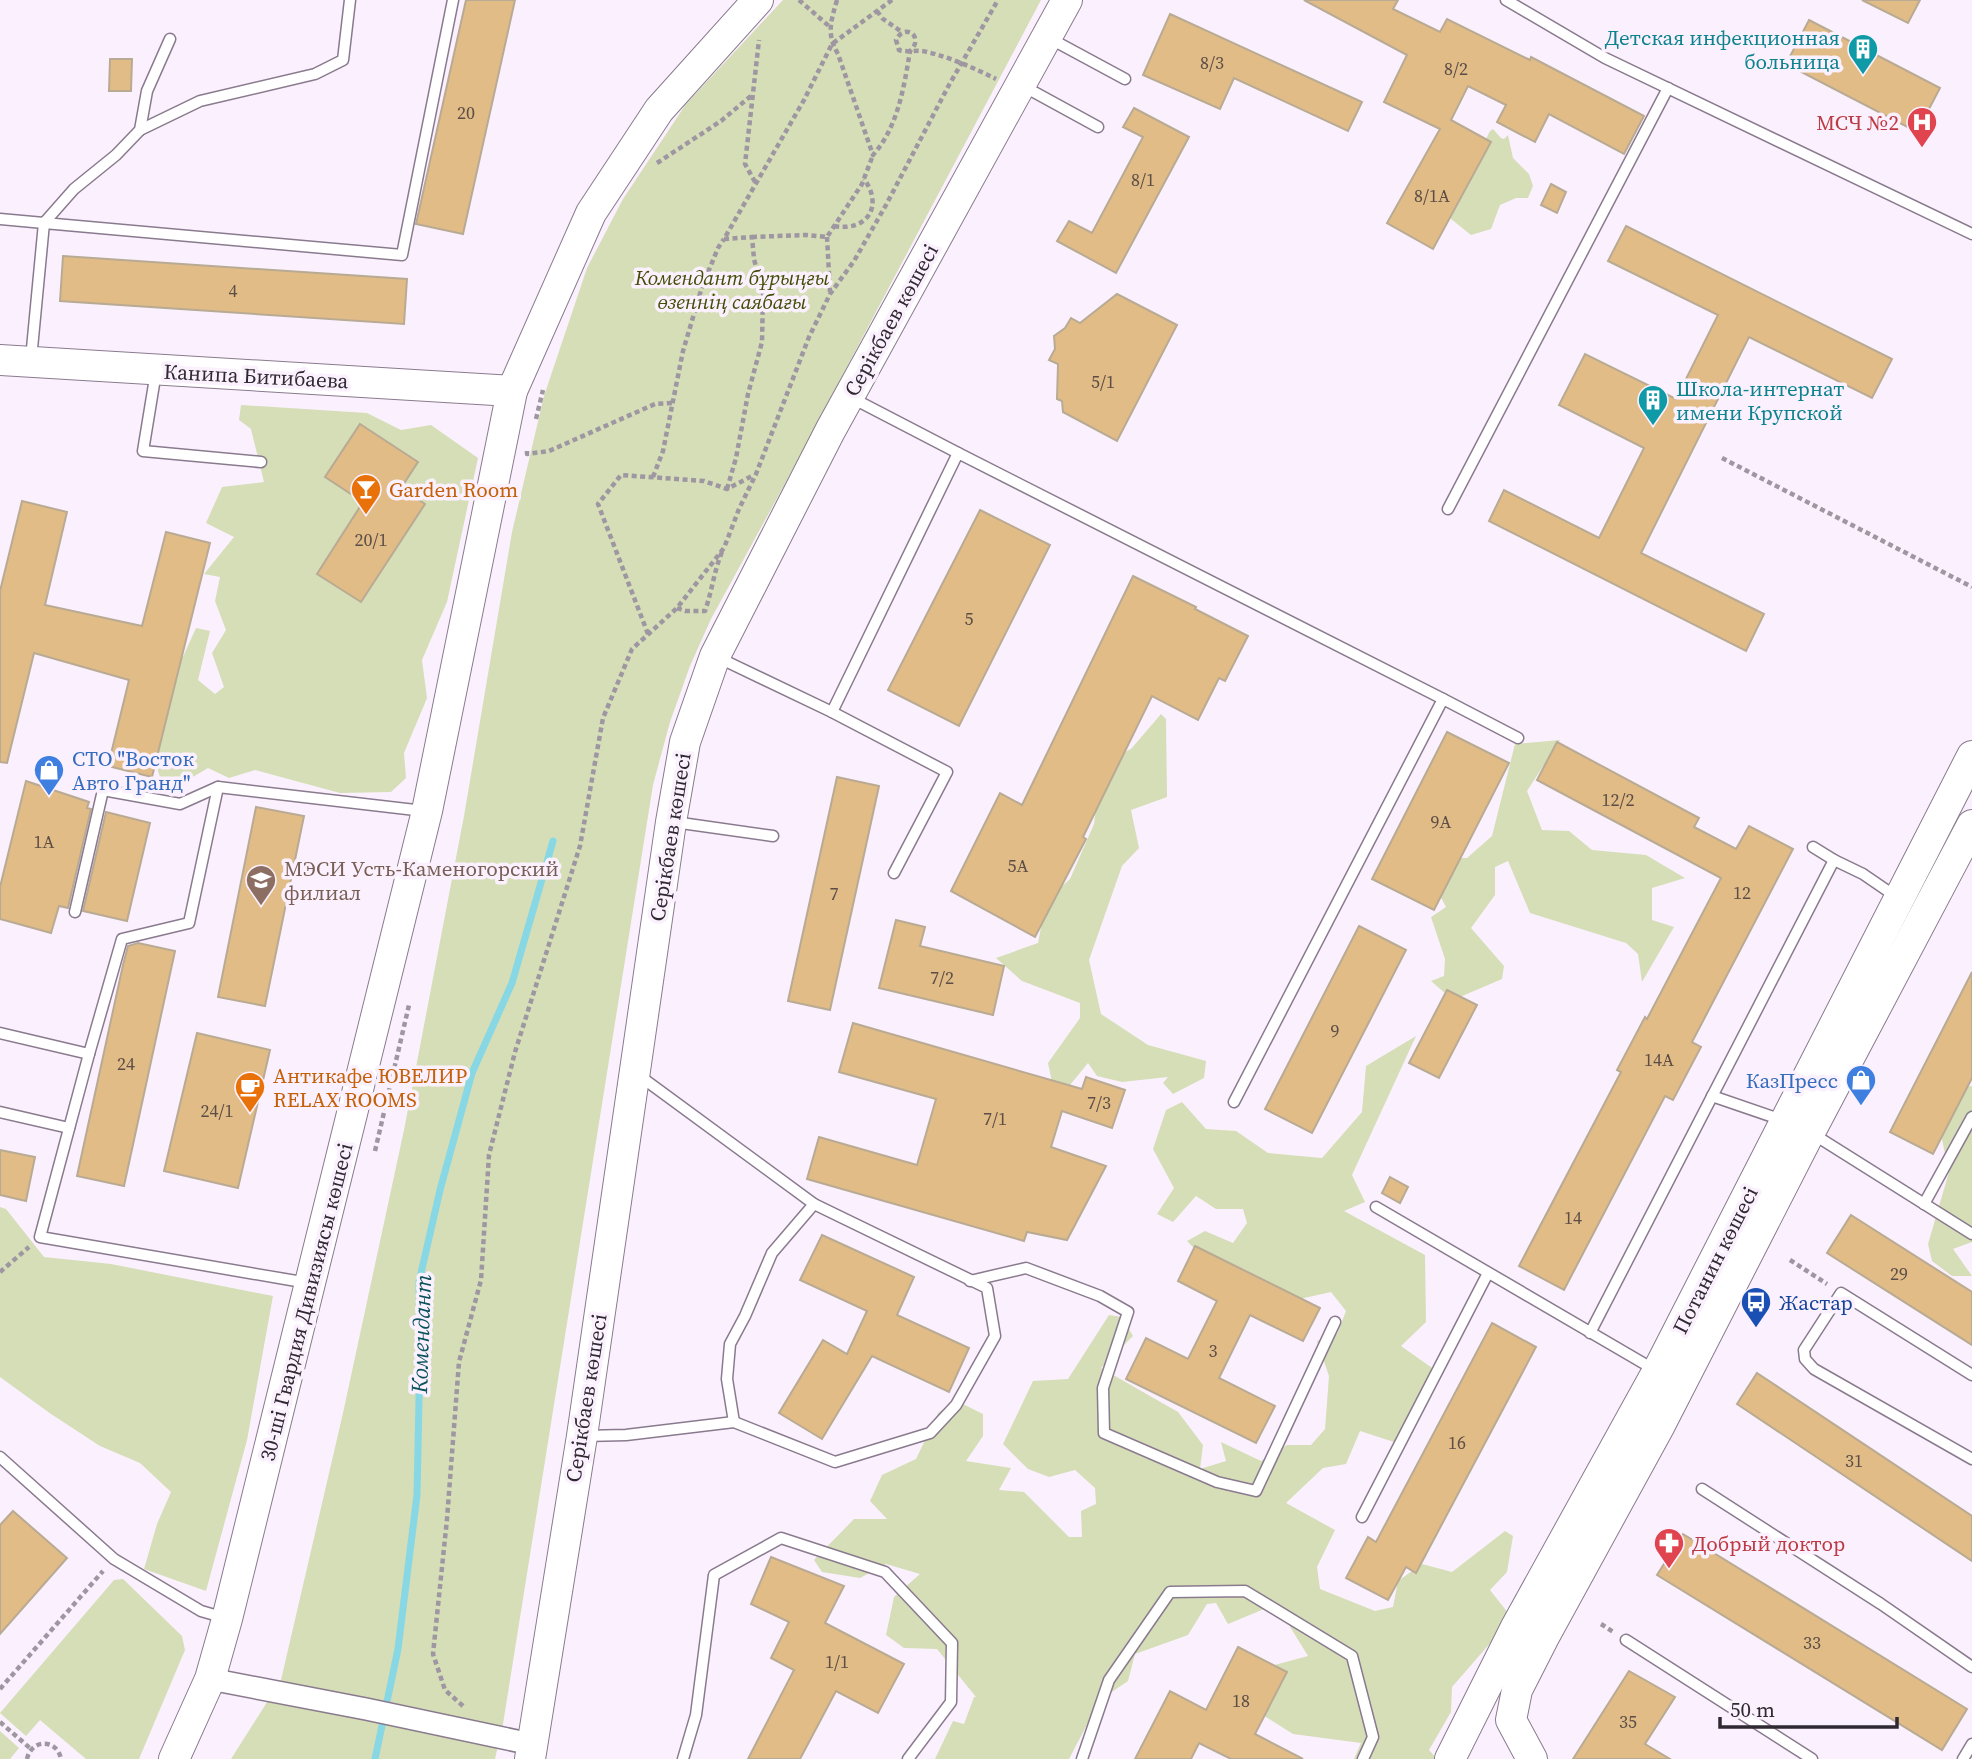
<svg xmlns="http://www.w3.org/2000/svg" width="1972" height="1759" font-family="'Source Serif 4',serif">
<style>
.green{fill:#d5deb7}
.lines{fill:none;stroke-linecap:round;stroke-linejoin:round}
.stream{stroke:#87d7e5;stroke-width:7}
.building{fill:#e1bc87;stroke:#b9aa94;stroke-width:2}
.lane-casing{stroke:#8a7a8e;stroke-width:13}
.street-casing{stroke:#8a7a8e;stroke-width:24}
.secondary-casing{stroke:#8a7a8e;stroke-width:32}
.path{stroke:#9e96a1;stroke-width:4.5;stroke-dasharray:5 3.5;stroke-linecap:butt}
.lane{stroke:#fff;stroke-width:10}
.street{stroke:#fff;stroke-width:21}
.secondary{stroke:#fff;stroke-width:30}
.labels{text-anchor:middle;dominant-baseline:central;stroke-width:7;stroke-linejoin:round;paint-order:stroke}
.number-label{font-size:18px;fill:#5c4e46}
.culture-label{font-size:21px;fill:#0d838f;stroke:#fbf1fe;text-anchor:end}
.health-label{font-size:21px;fill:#be3a42;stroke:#fbf1fe;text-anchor:end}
.park-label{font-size:21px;font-style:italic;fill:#434c05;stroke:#fbf1fe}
.street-label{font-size:21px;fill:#2f2931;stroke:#fbf1fe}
.food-label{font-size:21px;fill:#c56008;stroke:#fbf1fe;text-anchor:start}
.shop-label{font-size:21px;fill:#366cbe;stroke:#fbf1fe;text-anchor:start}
.education-label{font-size:21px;fill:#785e54;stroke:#fbf1fe;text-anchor:start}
.transit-label{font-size:21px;fill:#164399;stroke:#fbf1fe;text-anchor:start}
.water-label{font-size:23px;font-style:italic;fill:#0a525c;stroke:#fbf1fe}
</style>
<rect width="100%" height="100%" fill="#fbf1fe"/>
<g class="green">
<polygon points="783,0 1041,0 787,480 711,619 690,666 670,722 653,785 503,1724 495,1759 231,1759 281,1680 343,1413 404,1130 464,816 512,532 544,396 587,268 623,199 686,104"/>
<polygon points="1493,129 1501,138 1504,139 1508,135 1513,158 1529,174 1533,186 1528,198 1516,198 1500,205 1491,229 1471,235 1451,219 1441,206 1482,147 1490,131"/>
<polygon points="241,405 367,413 401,430 431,425 478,458 447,602 422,660 427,698 404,753 406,778 391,792 340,793 255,770 229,778 208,768 181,784 160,777 152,752 166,725 163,701 196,628 210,631 198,680 215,694 224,687 212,653 226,630 215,601 220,577 204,574 234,537 206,523 222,487 264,482 251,429 239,420"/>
<polygon points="1161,714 1166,719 1167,797 1131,810 1139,848 1122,866 1089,960 1101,1014 1148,1045 1206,1061 1204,1078 1173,1094 1163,1083 1168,1077 1122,1082 1097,1076 1088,1063 1070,1085 1052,1082 1048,1063 1080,1018 1080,1003 1022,981 996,958 1038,943 1046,901 1070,879 1094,824 1102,763 1131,749"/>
<polygon points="1560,740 1527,791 1542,830 1569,831 1592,850 1646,855 1685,878 1652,888 1652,920 1674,927 1642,982 1638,954 1626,943 1530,913 1508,861 1495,867 1495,895 1471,928 1504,966 1502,979 1453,1000 1431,981 1444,976 1445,959 1431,917 1446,907 1431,879 1445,858 1467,858 1492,836 1515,744"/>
<polygon points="1416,1036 1352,1175 1365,1202 1344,1211 1425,1255 1426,1322 1401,1346 1435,1370 1397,1443 1360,1431 1346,1464 1323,1468 1286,1503 1335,1530 1317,1567 1320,1589 1375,1611 1393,1607 1398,1581 1422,1564 1452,1572 1505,1531 1513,1536 1507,1572 1490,1590 1512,1618 1452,1687 1451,1712 1429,1750 1437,1759 1354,1759 1361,1743 1293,1734 1258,1712 1267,1667 1308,1656 1276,1604 1228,1624 1216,1603 1207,1604 1188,1635 1135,1654 1128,1681 1100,1700 1069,1759 935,1759 953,1721 964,1724 974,1697 976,1697 937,1649 904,1648 886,1635 894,1597 920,1574 886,1564 860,1578 822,1572 814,1560 854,1519 887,1519 870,1501 882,1475 916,1459 938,1413 955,1400 983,1414 983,1436 966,1461 1011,1468 999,1490 1024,1492 1069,1537 1082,1537 1081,1511 1096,1504 1095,1488 1075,1470 1049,1477 1028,1469 1003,1444 1033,1381 1068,1379 1109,1315 1122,1317 1133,1336 1101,1368 1178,1412 1203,1445 1200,1469 1226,1461 1221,1442 1261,1461 1287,1445 1311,1445 1325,1429 1329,1376 1317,1341 1337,1334 1346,1311 1331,1292 1291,1301 1216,1271 1187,1241 1205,1231 1233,1243 1247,1223 1243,1209 1216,1209 1196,1196 1173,1222 1157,1214 1174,1188 1153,1149 1166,1110 1182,1102 1206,1129 1236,1131 1268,1153 1322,1158 1362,1112 1366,1066"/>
<polygon points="1972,1086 1972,1242 1953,1249 1972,1276 1952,1276 1932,1261 1928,1244 1949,1172 1938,1121 1954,1089"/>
<polygon points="0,1207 6,1209 44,1257 111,1264 273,1296 247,1440 206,1591 144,1569 157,1524 171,1492 140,1463 100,1446 51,1414 0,1377"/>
<polygon points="123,1579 182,1636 185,1650 139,1759 86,1759 40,1720 26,1736 0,1713 114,1580"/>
<polygon points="0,1731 19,1748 10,1759 0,1759"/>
</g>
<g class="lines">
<polyline class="stream" points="375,1759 398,1649 417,1495 420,1352 419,1282 440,1190 472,1073 512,983 553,841"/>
</g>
<g class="building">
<polygon points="466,0 515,0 463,234 416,224"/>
<polygon points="1304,0 1398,0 1393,9 1440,32 1447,19 1530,60 1531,57 1644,116 1624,154 1549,114 1535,142 1497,122 1506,105 1468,86 1451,120 1491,142 1433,249 1387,223 1440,129 1384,102 1407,55"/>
<polygon points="1862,0 1920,0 1908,23"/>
<polygon points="1170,14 1362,102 1348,131 1234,78 1220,109 1143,75"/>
<polygon points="1809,20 1940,88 1917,132 1786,64"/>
<polygon points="110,59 132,59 131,91 109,91"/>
<polygon points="1134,108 1189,137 1116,273 1057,241 1069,221 1092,233 1143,137 1123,127"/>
<polygon points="1551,184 1566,192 1557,213 1541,205"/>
<polygon points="1626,226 1892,359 1872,398 1749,337 1641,553 1764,614 1746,651 1489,521 1504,490 1599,538 1644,448 1559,405 1585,354 1676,399 1718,315 1608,261"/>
<polygon points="63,256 407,279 404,324 60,301"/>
<polygon points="1117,294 1177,325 1117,441 1063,412 1062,401 1057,399 1058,364 1049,360 1055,349 1054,336 1065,328 1071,318 1080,323"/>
<polygon points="360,424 418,462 401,488 425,504 361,602 317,574 363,502 325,477"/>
<polygon points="22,501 67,512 45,605 142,626 166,532 210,543 152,777 108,766 129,680 34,653 7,763 0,762 0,591"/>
<polygon points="980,510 1050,545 959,726 888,690"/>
<polygon points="1133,576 1196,607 1195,609 1248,636 1225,681 1219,678 1198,720 1152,696 1083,837 1086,839 1035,937 951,891 1000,793 1022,805"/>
<polygon points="1447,732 1509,763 1434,910 1372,879"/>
<polygon points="1557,742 1699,818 1694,827 1736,849 1749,826 1793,849 1692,1042 1701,1047 1673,1100 1665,1096 1564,1290 1519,1266 1621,1072 1617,1070 1645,1017 1647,1019 1721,878 1537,780"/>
<polygon points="837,777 879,786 830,1010 788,1001"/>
<polygon points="26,781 89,802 87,808 91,809 68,908 59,906 51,933 0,919 0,887"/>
<polygon points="256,807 304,816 265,1006 218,997"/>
<polygon points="106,812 150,823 127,921 83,911"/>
<polygon points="896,920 925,927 920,946 1004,966 993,1015 879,988"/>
<polygon points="1359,926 1406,950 1312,1133 1265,1109"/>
<polygon points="138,943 175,951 124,1186 77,1176 123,965 128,946"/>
<polygon points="1972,972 1972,1078 1933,1154 1890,1132"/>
<polygon points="1447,990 1477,1005 1439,1078 1409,1063"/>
<polygon points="853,1023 1082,1089 1086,1077 1125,1090 1112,1128 1062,1111 1051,1147 1106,1166 1067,1240 1027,1232 1024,1241 807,1179 819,1137 917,1165 936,1099 839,1072"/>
<polygon points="197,1033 270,1050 238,1188 164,1171"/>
<polygon points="0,1150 35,1157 26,1201 0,1195"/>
<polygon points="1390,1177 1408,1187 1400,1203 1382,1193"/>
<polygon points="1851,1215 1972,1292 1972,1345 1827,1253"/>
<polygon points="822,1235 914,1277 897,1315 969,1348 949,1392 872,1356 822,1439 779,1413 823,1340 847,1354 867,1311 800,1280"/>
<polygon points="1195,1246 1320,1308 1303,1341 1250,1315 1219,1378 1275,1406 1256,1443 1126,1379 1146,1338 1188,1359 1217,1301 1178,1281"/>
<polygon points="1492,1323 1536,1347 1416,1573 1406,1567 1388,1600 1346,1578 1368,1537 1376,1542"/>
<polygon points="1757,1373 1972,1516 1972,1561 1737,1404"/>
<polygon points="13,1511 67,1558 0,1634 0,1525"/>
<polygon points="1683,1534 1967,1709 1942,1750 1657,1575"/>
<polygon points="771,1557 844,1586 825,1623 904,1664 878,1713 836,1691 800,1759 748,1759 794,1670 771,1658 789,1622 751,1604"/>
<polygon points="1238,1647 1287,1672 1255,1734 1303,1759 1231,1759 1199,1743 1191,1759 1135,1759 1170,1691 1206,1710"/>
<polygon points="1629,1671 1675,1697 1645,1744 1670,1759 1573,1759"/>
</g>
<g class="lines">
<g class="lane-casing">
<g id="lane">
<polyline points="1506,0 1605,58 1972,234"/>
<polyline points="1049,38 1125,79"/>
<polyline points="1023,86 1098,127"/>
<polyline points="140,130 200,101 315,74 343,60 350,0"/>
<polyline points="0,219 44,223 74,189 116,155 140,130 147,91 170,39"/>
<polyline points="31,359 44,223 402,255 453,0"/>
<polyline points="156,372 143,451 261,462"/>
<polyline points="852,398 958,453"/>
<polyline points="1448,509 1668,88"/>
<polyline points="717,657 832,712 947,772 894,873"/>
<polyline points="832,712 958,453 1443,699 1518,738"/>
<polyline points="218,787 189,923 122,939 89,1054 40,1237 308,1283"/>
<polyline points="674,822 773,836"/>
<polyline points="1813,847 1834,860"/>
<polyline points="75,912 103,790 180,804 218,787 424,811"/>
<polyline points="0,1033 89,1054"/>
<polyline points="637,1074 814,1204 772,1253 745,1316 730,1344 727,1379 734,1422"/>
<polyline points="1712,1096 1782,1120"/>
<polyline points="1234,1102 1443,699"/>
<polyline points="0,1112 69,1128"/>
<polyline points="1813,1134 1972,1234"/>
<polyline points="1924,1204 1972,1117"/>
<polyline points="1376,1207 1655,1370"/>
<polyline points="970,1281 1026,1268 1100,1296 1128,1312 1103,1388 1104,1433 1217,1482 1256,1491 1335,1322"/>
<polyline points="1590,1333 1834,860 1863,874 1898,898"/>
<polyline points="1972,1375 1841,1293 1804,1350 1805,1359 1814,1369 1972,1459"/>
<polyline points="584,1436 626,1435 734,1422 835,1462 930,1433 956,1405 995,1336 987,1288 814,1204"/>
<polyline points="0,1457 114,1559 201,1611 225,1618"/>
<polyline points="1702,1489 1881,1604 1972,1667"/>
<polyline points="1362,1517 1488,1273"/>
<polyline points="1626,1640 1812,1759"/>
<polyline points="683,1759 696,1715 714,1575 781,1538 885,1572 952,1643 951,1702 908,1759"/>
<polyline points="1082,1759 1109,1680 1170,1592 1245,1591 1352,1656 1373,1737 1363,1759"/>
<polyline points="1963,1759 1972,1744"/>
</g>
</g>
<g class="street-casing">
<polyline id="street" points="210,1679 366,1709 531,1744"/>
</g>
<g class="secondary-casing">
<g id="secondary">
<polyline points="0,360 512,391"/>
<polyline points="174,1759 210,1679 227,1619 310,1283 427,811 512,391 591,213 659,110 758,0"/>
<polyline points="530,1759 582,1436 671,822 685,742 715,656 830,431 1067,0"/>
<polyline points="1450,1759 1516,1627 1657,1372 1972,756"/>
<polyline points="1532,1759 1511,1720 1517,1690 1545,1635 1660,1425 1810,1132 1972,825"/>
</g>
</g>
<g class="path">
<polyline points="799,0 830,27"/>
<path d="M837 0C831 21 826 34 838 54L873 155C898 127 904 87 910 51 925 37 905 22 896 40L899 50C908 53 918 49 927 52 952 58 974 68 996 79"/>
<polyline points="877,11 883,19 902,32"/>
<polyline points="657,163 721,121 752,95"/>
<polyline points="755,182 745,164 759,40"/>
<path d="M834 226C867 232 884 206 864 179"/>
<polyline points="752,237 806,235 827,237 862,184 873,155"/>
<polyline points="827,237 830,292"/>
<polyline points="536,419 543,390"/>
<polyline points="527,451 527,454 549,451 655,404 673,403"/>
<polyline points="1722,458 1972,587"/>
<polyline points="653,477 663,451 683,351 702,287 718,248 724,239"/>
<polyline points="727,489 736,458 748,394 762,342 763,294 754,259 752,237 724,239 804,100 832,44 892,0"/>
<path d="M677 608 685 611H705C712 591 714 571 722 552"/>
<polyline points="648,634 598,504 621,475 704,481 727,489 754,475"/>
<polyline points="375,1151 409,1005"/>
<polyline points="1790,1260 1827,1284"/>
<polyline points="0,1272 29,1247"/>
<polyline points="1601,1624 1615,1633"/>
<polyline points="0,1689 103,1571"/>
<polyline points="463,1706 445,1690 433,1654 447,1519 459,1362 481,1280 489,1155 515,1052 580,846 603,718 632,649 677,608 724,548 739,509 756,474 809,337 830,294 854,261 886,205 949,85 998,0"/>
<polyline points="0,1722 31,1749"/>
<path d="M27 1759C31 1739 57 1738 61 1759"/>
</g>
<use href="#lane" class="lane"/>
<use href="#street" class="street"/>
<use href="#secondary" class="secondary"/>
</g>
<defs>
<g id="building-pin" transform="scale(1.575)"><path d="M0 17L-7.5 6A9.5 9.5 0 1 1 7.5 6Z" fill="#0f9aa8" stroke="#fbf1fe"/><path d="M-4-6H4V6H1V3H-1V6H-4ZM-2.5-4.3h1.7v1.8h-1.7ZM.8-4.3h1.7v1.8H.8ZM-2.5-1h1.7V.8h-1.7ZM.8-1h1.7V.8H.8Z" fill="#fff"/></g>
<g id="hospital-pin" transform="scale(1.575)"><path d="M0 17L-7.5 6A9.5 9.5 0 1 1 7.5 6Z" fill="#e0444e" stroke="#fbf1fe"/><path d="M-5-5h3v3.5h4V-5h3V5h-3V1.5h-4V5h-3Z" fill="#fff"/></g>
<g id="bar-pin" transform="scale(1.575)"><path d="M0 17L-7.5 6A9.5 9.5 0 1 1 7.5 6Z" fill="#e8710a" stroke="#fbf1fe"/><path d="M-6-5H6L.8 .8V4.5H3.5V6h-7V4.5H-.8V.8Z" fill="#fff"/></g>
<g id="shop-pin" transform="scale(1.575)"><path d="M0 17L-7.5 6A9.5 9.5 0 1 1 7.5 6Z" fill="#3f7fe0" stroke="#fbf1fe"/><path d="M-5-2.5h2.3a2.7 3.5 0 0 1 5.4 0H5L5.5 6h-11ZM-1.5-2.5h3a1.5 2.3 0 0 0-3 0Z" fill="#fff"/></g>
<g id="university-pin" transform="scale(1.575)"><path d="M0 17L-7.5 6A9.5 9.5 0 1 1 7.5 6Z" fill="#8d6e63" stroke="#fbf1fe"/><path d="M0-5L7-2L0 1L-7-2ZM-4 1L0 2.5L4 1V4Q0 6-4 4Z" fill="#fff"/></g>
<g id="cafe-pin" transform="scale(1.575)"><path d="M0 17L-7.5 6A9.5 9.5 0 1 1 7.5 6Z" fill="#e8710a" stroke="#fbf1fe"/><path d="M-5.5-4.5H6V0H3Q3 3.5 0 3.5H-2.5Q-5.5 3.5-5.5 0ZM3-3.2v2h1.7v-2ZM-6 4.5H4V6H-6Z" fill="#fff"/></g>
<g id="bus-pin" transform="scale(1.575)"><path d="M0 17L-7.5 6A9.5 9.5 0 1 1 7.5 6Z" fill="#1a4fb4" stroke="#fbf1fe"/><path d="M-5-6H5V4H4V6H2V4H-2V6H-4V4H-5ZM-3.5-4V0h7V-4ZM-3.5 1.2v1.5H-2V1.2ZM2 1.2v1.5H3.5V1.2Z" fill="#fff"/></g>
<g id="pharmacy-pin" transform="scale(1.575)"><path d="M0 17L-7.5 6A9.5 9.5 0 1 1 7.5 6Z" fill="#e0444e" stroke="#fbf1fe"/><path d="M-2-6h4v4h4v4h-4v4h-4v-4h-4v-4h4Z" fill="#fff"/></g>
</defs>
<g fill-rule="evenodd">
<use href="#building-pin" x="1863" y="49"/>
<use href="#hospital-pin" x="1922" y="122"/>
<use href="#building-pin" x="1653" y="400"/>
<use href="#bar-pin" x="366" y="489"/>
<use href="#shop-pin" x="49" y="770"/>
<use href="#university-pin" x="261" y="880"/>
<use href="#shop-pin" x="1861" y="1080"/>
<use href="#cafe-pin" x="250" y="1087"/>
<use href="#bus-pin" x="1756" y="1302"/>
<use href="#pharmacy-pin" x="1669" y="1543"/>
</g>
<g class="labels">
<g class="number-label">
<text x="1212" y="62">8/3</text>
<text x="1456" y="68">8/2</text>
<text x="466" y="112">20</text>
<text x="1143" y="179">8/1</text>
<text x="1432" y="195">8/1А</text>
<text x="233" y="290">4</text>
<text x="1103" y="381">5/1</text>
<text x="371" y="539">20/1</text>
<text x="969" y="618">5</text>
<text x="1618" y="799">12/2</text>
<text x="1441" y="821">9А</text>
<text x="44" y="841">1А</text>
<text x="1018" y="865">5А</text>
<text x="1742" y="892">12</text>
<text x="834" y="893">7</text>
<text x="942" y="977">7/2</text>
<text x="1335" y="1030">9</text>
<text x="1659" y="1059">14А</text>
<text x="126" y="1063">24</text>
<text x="1099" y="1102">7/3</text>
<text x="217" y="1110">24/1</text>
<text x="995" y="1118">7/1</text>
<text x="1573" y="1217">14</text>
<text x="1899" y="1273">29</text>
<text x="1213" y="1350">3</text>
<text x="1457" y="1442">16</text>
<text x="1854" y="1460">31</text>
<text x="1812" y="1642">33</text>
<text x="837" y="1661">1/1</text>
<text x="1241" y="1700">18</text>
<text x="1628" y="1721">35</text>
</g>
<g class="culture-label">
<text x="1840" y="37">Детская инфекционная<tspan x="1840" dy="24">больница</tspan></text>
<text x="1676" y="388" text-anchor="start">Школа-интернат<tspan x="1676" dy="24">имени Крупской</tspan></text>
</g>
<g class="health-label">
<text x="1899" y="122">МСЧ №2</text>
<text x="1692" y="1543" text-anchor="start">Добрый доктор</text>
</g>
<g class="park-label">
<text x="732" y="277">Комендант бұрыңғы<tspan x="732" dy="24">өзеннің саябағы</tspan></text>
</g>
<g class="street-label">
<text transform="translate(891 320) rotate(-61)">Серікбаев көшесі</text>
<text transform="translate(256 376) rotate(3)">Канипа Битибаева</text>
<text transform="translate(670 837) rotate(-81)">Серікбаев көшесі</text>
<text transform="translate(1715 1260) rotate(-63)">Потанин көшесі</text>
<text transform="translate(306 1302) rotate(-76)">30-ші Гвардия Дивизиясы көшесі</text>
<text transform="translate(586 1398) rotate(-81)">Серікбаев көшесі</text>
</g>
<g class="food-label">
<text x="389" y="489">Garden Room</text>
<text x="273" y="1075">Антикафе ЮВЕЛИР<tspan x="273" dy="24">RELAX ROOMS</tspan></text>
</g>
<g class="shop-label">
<text x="72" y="758">СТО "Восток<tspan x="72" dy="24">Авто Гранд"</tspan></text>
<text x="1838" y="1080" text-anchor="end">КазПресс</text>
</g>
<g class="education-label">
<text x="284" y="868">МЭСИ Усть-Каменогорский<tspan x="284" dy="24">филиал</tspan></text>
</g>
<g class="transit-label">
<text x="1779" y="1302">Жастар</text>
</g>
<g class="water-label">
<text transform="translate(421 1334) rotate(-88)">Комендант</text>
</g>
</g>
<path d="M1720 1717v10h177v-10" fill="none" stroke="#2f2931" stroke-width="3.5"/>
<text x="1730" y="1717" font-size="21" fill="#2f2931" stroke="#fbf1fe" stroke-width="5" paint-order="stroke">50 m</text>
</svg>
